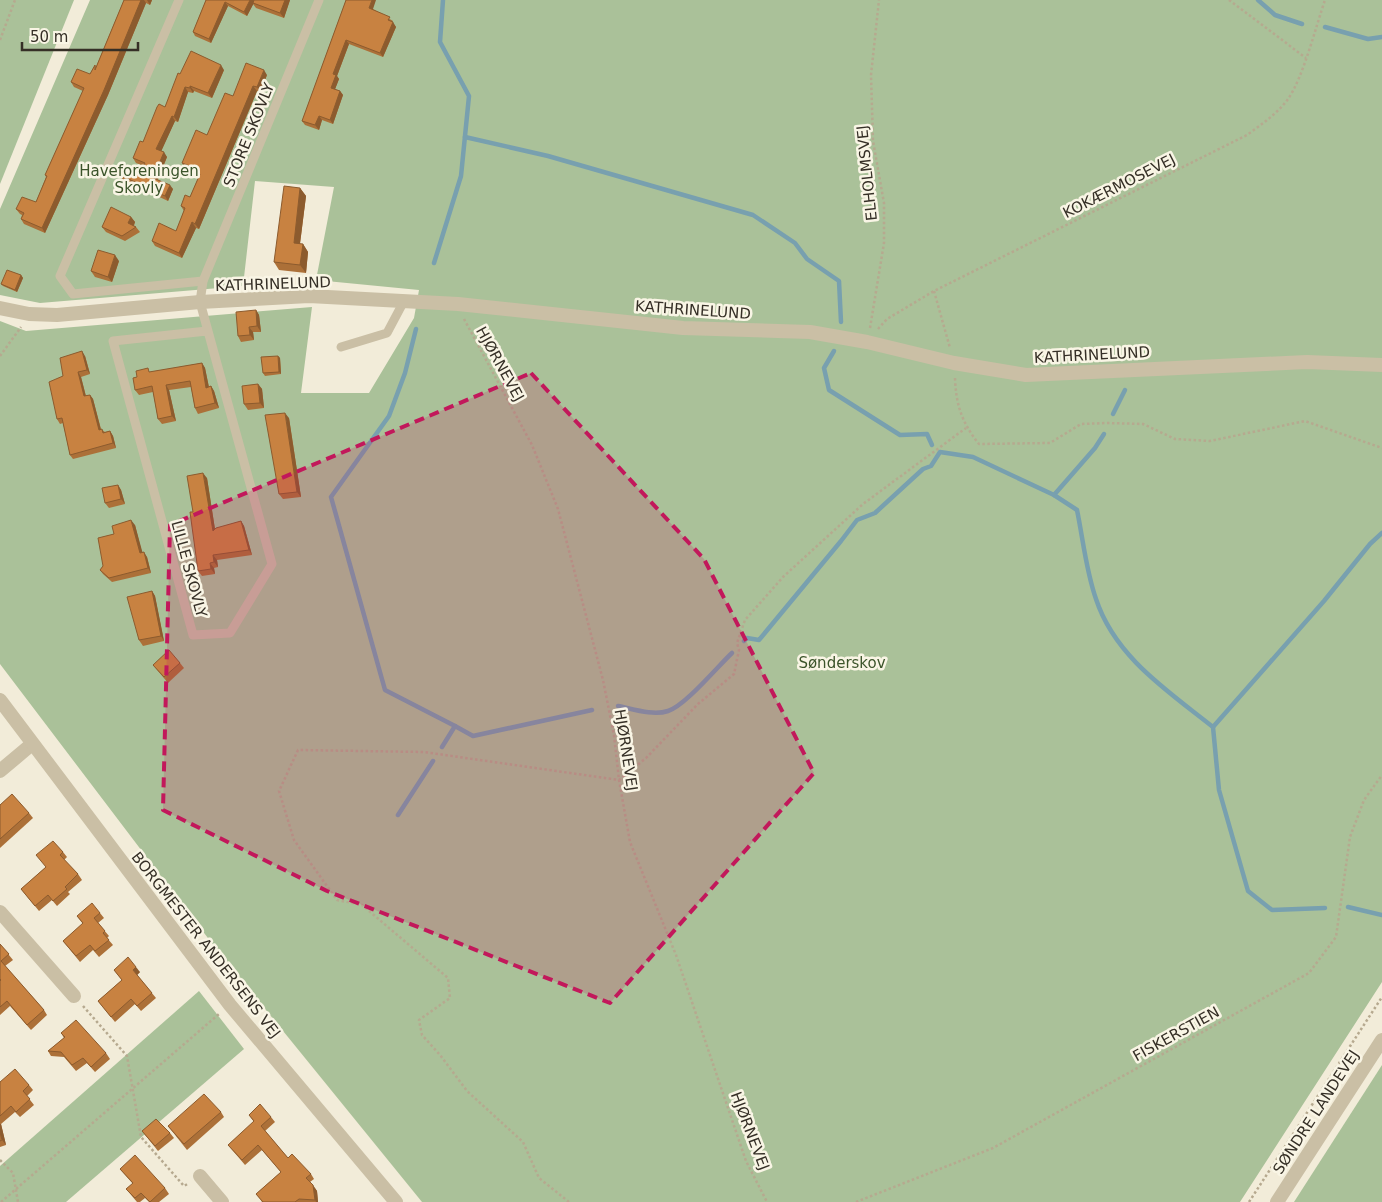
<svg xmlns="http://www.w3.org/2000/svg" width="1382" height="1202" font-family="'DejaVu Sans',sans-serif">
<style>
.green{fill:#aac199}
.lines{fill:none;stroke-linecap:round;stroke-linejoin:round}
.stream{stroke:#78a0af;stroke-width:4.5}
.path{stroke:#b6a98f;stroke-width:2.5;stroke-dasharray:2.5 2.5;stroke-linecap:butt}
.service{stroke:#cabfa5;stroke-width:9}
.minor{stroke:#cabfa5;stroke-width:14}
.tertiary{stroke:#cabfa5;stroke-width:14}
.wall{fill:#ac7038}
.shaded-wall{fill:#8c5b2e}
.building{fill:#c88241;stroke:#8c5b2e}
.marked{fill:#c2185b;fill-opacity:0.2;stroke:#c2185b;stroke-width:4;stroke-dasharray:10 6;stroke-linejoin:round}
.labels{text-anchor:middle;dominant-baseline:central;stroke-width:5;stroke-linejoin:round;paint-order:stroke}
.street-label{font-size:15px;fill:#352f26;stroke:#f9f5e5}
.park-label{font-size:15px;fill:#3b542a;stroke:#f9f5e5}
</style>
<rect width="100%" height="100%" fill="#f2ecd9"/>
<g class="green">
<polygon points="0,0 74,0 0,184"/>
<polygon points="90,0 1382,0 1382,982 1240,1202 422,1202 214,946 0,664 0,321 26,331 312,307 301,393 369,393 414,318 419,290 316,280 334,187 255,181 243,286 40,303 0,295 0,209"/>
<polygon points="199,991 244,1049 66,1202 0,1202 0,1166"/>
<polygon points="1382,1065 1382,1202 1294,1202"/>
</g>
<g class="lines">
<g class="stream">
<polyline points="1258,0 1275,15 1302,24"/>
<polyline points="1325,27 1368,39 1382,37"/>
<polyline points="465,137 548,156 753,215 795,243 807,259 839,281 841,322"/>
<polyline points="434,263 461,176 469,96 440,42 443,0"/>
<polyline points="416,329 405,373 389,416 331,497 385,690 455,726 442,747"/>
<polyline points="834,351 824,368 829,390 900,435 927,434 932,445"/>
<polyline points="1113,414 1125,390"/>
<polyline points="1054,495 1095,448 1104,434"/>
<path d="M744 641 747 638 759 640 841 541 857 520 875 513 923 469 931 466 940 452 973 457 1054 495 1077 510C1083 539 1086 571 1096 599 1115 657 1168 691 1213 727L1219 790 1248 891 1272 910 1325 908"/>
<path d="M618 706C633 709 653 716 668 711 685 706 718 666 732 653"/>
<polyline points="455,726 473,736 592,710"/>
<polyline points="1213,727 1324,601 1370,544 1382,533"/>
<polyline points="398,815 433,761"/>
<polyline points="1348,907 1382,915"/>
</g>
<g class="path">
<polyline points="1229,0 1306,58"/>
<polyline points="0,40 15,0"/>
<polyline points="934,291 950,348"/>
<polyline points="464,319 532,445 558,509 603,680 614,735 619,780 630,842 676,955 746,1161 767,1202"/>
<polyline points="870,328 884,243 884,203 873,141 871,75 879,0"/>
<path d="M878 329 887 319 934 291 1247 135C1262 124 1277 114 1288 99 1303 78 1316 26 1325 0"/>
<polyline points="0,356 21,327"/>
<path d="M955 378C956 405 962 423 979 444L1050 443 1081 424 1107 423 1143 424 1175 439 1210 441 1305 421 1382 448"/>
<polyline points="83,1006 127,1056 141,1137 184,1186 189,1183"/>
<polyline points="0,1160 13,1173 18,1202"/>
<polyline points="1,1202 219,1014"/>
<polyline points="569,1202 539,1178 523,1142 467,1091 440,1055 422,1035 419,1020 450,998 448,978 362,905 337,900 294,840 279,791 298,750 424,752 619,780 646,758 698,704 734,674 739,650 737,643 745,620 783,577 863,504 966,428"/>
<polyline points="856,1202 993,1148 1309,973 1336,937 1350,837 1364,800 1382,775"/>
<polyline points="1249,1202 1382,997"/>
</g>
<g class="service">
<polyline points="179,0 60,276 73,294 203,281"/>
<polyline points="207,331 113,341 193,635 230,633 272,564 200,302 203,281 319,0"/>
<polyline points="341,347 387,333 404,301"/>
</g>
<g class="minor">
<polyline points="0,308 29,314 57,315 200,302 309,296 458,304 683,328 810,332 867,342 954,363 1026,375 1307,362 1382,365"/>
<polyline points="0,771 32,744"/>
<polyline points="0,912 74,996"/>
<polyline points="200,1176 222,1202"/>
</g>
<g class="tertiary">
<polyline points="0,700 230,1005 396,1202"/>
<polyline points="1277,1202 1382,1040"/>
</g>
</g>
<g class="wall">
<polygon points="124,0 152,0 150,5 146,3 108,95 45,233 24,224 21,219 22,215 20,214 16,209 36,202 46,177 45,175 83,91 74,87 71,82 90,74 95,65 96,67"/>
<polygon points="206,0 290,0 284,18 256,8 253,4 247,16 228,6 211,43 195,36 193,32"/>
<polygon points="346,0 373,9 393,21 392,22 396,27 383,57 349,44 337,76 339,79 335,89 340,91 343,95 333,124 322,120 319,130 305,125 302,121"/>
<polygon points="224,70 212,98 194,91 193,93 188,92 178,122 175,121 161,151 167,157 158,180 173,189 168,201 123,180 120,175 140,173 144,166 136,163 133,158 165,107 180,74"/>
<polygon points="267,75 260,92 257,91 199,229 196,228 182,258 155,246 152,241 176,231 184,211 181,206 190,197 199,176 196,172 185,168 182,163 207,135 233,96"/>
<polygon points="300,188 306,196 300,244 303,244 308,252 306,273 279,270 274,262"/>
<polygon points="131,217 135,222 134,226 136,227 140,232 125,241 106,232 102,227"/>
<polygon points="119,261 112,282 95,277 91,271"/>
<polygon points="21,275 23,278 17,292 3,286 1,284"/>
<polygon points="256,310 259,315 261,332 253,332 254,340 241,342 238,336"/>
<polygon points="85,356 90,374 81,377 86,396 90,395 93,399 101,429 105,432 110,431 113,436 116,448 73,459 70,455 63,423 60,424 57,419 63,376"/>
<polygon points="278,356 280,358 281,374 265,376 263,373"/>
<polygon points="202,363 205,368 209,387 211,386 214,391 219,408 198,414 195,408 191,387 169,390 176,421 162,424 158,419 153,392 139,395 135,390 137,377 151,372"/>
<polygon points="258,384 262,389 264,408 248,410 244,404"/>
<polygon points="289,418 301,497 283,499 279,494"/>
<polygon points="207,478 215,529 241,521 244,526 252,555 217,560 218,567 214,568 215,574 202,576 198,571 193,512"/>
<polygon points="118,485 121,490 125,504 109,508 105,503"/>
<polygon points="135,525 142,553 147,557 151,573 112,582 103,574 100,570 103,566 114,534"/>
<polygon points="152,591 155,596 164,641 143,646 139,640"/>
<polygon points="180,663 184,668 168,683 153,665"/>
<polygon points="0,805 29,813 33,818 0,848"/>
<polygon points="63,852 67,857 64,860 78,874 82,880 68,892 70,894 57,906 52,900 39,911 21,889"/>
<polygon points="100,913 104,918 98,923 109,936 107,938 113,945 99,957 93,950 80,962 63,941 83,924 77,916"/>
<polygon points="0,944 13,960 5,966 44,1010 47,1015 31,1030 10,1006 0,1015"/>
<polygon points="114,970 140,972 137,975 156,998 141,1011 135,1004 115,1022 98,1001 122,980"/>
<polygon points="61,1033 106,1053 110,1059 95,1072 87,1063 76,1071 64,1057 51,1056 48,1051 64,1038"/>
<polygon points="0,1082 29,1085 33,1090 27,1096 34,1105 20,1117 15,1112 1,1124 6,1145 0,1147"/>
<polygon points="221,1112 224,1117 187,1150 168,1126"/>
<polygon points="249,1115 271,1117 275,1122 265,1131 288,1158 311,1174 314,1179 310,1182 317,1191 318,1202 262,1202 260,1199 256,1194 281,1172 262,1150 245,1165 228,1145 254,1122"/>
<polygon points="142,1131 170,1133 174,1138 158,1151"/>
<polygon points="120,1169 165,1188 169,1194 159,1202 149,1202 145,1198 140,1202 137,1202 126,1189 133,1184"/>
</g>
<g class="shaded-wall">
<polygon points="141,0 144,0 146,3 108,95 45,233 42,228"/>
<polygon points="147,0 152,0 150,5"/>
<polygon points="250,0 254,0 255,1 247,16 244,12"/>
<polygon points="285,0 290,0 284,18 280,13"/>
<polygon points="372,0 376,0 372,12 369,8"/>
<polygon points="225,2 228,6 211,43 209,39"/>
<polygon points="393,22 396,27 383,57 380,53"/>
<polygon points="346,40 349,44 337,76 339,79 334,92 331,88 333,74"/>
<polygon points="221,65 224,70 212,98 208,93"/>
<polygon points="264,70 267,75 260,92 257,87"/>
<polygon points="190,86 194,91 193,93 190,88"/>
<polygon points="253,86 257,91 199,229 195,224"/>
<polygon points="185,87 188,92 178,122 174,117"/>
<polygon points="340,91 343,95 333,124 330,120"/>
<polygon points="172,116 175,121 160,154 156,149"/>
<polygon points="319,116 322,120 319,130 315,125"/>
<polygon points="164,152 167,157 156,183 153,178"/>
<polygon points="170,185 173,189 168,201 165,196"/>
<polygon points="300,188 306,196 299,251 294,243"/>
<polygon points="131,217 135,222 132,229 128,223"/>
<polygon points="192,222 196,228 182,258 179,253"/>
<polygon points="303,244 308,252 306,273 300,265"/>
<polygon points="115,255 119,261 112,282 108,277"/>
<polygon points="21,275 23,278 17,292 15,290"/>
<polygon points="256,310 259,315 261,332 257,326"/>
<polygon points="249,327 253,332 254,340 250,335"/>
<polygon points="82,351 85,356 90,374 87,370"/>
<polygon points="278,356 280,358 281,374 279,372"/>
<polygon points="202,363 205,368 210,393 206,388"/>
<polygon points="78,372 81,377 87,401 84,396"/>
<polygon points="258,384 262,389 264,408 260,403"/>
<polygon points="166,385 169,390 176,421 172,416"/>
<polygon points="211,386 214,391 219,408 215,403"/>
<polygon points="90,395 93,399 102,434 99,430"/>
<polygon points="285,413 289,418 301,497 297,492"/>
<polygon points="110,431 113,436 116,448 113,443"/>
<polygon points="203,473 207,478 216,536 213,531"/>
<polygon points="118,485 121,490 125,504 121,499"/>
<polygon points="131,520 135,525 144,558 140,553"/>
<polygon points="241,521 244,526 252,555 249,550"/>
<polygon points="144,552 147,557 151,573 148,568"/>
<polygon points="213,555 217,560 218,567 214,562"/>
<polygon points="210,563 214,568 215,574 211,569"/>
<polygon points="152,591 155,596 164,641 161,636"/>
<polygon points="136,967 140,972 137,975 133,970"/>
<polygon points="0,1124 1,1124 6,1145 2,1140 0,1132"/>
<polygon points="313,1185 317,1191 318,1202 316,1202 315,1200"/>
</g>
<g class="building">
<polygon points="124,0 141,0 104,90 42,228 21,219 24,213 16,209 22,197 36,202 47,176 45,175 84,88 71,82 77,69 90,74 95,65 95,70"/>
<polygon points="206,0 250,0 244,12 225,2 209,39 193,32"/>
<polygon points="254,0 285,0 280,13 253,3"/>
<polygon points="346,0 372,0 369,8 390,17 388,20 393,22 380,53 346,40 333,74 336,75 331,88 340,91 330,120 319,116 315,125 302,121"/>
<polygon points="191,51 221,65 208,93 190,86 190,88 185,87 174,117 172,116 156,149 164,152 153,178 170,185 165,196 120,175 124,166 140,173 145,163 133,158 140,141 143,142 157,107 159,104 165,107 178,73 180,74"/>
<polygon points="246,63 264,70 257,87 253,86 195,224 192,222 179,253 152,241 159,223 176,231 185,208 181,206 185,195 190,197 200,174 196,172 197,169 182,163 196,130 207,135 225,93 233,96"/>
<polygon points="284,186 300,188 294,243 303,244 300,265 274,262"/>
<polygon points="111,207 131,217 128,223 136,227 122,236 102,227"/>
<polygon points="98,250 115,255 108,277 91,271"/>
<polygon points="7,270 21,275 15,290 1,284"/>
<polygon points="256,310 257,326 249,327 250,335 238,336 236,312"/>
<polygon points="82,351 87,370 78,372 84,396 90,395 99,430 102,429 103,433 110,431 113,443 70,455 62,418 57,419 49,382 63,376 60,358"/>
<polygon points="278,356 279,372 263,373 261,357"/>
<polygon points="202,363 206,388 211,386 215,403 195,408 190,381 166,385 172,416 158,419 152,386 135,390 133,378 137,377 136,371 148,368 149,372"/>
<polygon points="258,384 260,403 244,404 242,386"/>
<polygon points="285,413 297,492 279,494 265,415"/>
<polygon points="203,473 213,531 216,528 241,521 249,550 213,555 214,562 210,563 211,569 198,571 190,512 193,512 187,476"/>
<polygon points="118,485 121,499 105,503 102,488"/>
<polygon points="131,520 140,553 144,552 148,568 109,578 100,570 103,566 98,538 114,534 112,526"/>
<polygon points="152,591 161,636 139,640 127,597"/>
<polygon points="169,650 180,663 164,677 153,665"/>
<polygon points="12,794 29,813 0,839 0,805"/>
<polygon points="53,841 63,852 60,855 78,874 65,887 67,889 53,901 48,895 35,906 21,889 46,867 36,855"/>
<polygon points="92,903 100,913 94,918 105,931 103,933 109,940 95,951 90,945 76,956 63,941 83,923 77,916"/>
<polygon points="0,944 9,954 1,961 44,1010 27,1025 7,1001 0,1007 0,981 1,980 0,979"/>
<polygon points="128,957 136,967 133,970 152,993 137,1006 131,999 111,1017 98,1001 122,980 114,970"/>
<polygon points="76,1020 106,1053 91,1067 83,1058 72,1065 61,1052 48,1051 65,1037 61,1033"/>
<polygon points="15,1069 29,1085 23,1091 30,1099 16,1112 11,1106 0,1116 0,1082"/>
<polygon points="204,1094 221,1112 184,1144 168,1126"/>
<polygon points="260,1104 271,1117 261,1126 288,1158 292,1154 311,1174 306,1178 313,1185 315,1200 299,1199 295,1202 263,1202 256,1194 281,1172 258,1145 242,1160 228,1145 254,1121 249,1115"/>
<polygon points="156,1119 170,1133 155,1146 142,1131"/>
<polygon points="0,1132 2,1140 0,1141"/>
<polygon points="135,1155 165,1188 150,1202 141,1193 135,1198 126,1189 133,1183 120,1169"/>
</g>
<path class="marked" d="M531 373 704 559 814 773 610 1003 327 891 163 810 170 525Z"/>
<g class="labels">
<g class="street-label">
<text transform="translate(249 135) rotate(-68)">STORE SKOVLY</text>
<text transform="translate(867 173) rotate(-96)">ELHOLMSVEJ</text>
<text transform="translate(1119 186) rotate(-27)">KOKÆRMOSEVEJ</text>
<text transform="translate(273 284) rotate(-2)">KATHRINELUND</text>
<text transform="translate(693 310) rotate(4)">KATHRINELUND</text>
<text transform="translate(1092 355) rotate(-3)">KATHRINELUND</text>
<text transform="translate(500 364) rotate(61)">HJØRNEVEJ</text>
<text transform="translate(189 569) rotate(75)">LILLE SKOVLY</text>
<text transform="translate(626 750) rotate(81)">HJØRNEVEJ</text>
<text transform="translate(206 945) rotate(52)">BORGMESTER ANDERSENS VEJ</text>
<text transform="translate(1176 1034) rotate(-29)">FISKERSTIEN</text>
<text transform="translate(1316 1112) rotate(-57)">SØNDRE LANDEVEJ</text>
<text transform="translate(750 1131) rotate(69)">HJØRNEVEJ</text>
</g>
<g class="park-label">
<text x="139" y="171">Haveforeningen<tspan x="139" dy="17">Skovly</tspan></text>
<text x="842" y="663">Sønderskov</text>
</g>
</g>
<path d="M22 42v8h116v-8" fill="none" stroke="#352f26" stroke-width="2.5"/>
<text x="30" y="42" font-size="15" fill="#352f26" stroke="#f9f5e5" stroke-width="4" paint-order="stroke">50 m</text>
</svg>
